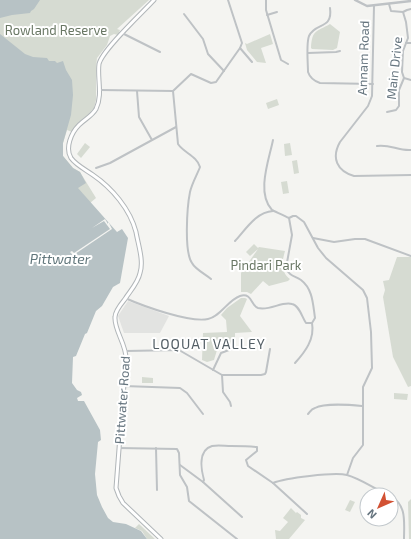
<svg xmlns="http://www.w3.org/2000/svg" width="411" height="539" font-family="'Exo 2',sans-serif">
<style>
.built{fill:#e2e3e1}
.green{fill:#d6dbd2}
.water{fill:#b7c2c5}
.pier{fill:#f4f4f1}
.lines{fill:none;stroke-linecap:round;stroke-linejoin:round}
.secondary-casing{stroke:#b1b6b9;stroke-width:5}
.minor{stroke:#bec2c5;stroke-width:2}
.tertiary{stroke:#bec2c5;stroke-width:2.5}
.secondary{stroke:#fff;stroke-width:3}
.labels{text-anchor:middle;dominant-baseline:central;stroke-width:4;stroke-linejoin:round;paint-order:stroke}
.park-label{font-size:13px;fill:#697764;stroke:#fff}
.street-label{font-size:13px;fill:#66757f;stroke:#fff}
.water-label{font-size:14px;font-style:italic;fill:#62777c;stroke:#fff}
.neighbourhood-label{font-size:14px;letter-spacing:1px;fill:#535e65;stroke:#fff}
</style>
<rect width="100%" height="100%" fill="#f4f4f1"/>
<polygon class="built" points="128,301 169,316 160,333 124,333 118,316"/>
<g class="green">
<polygon points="0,0 149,0 117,29 120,30 118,35 114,34 110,36 107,45 97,58 96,67 96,100 94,108 86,117 79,122 72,132 67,130 63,143 63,156 73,168 80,172 96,198 90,203 82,193 79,194 0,47"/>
<path d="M330 24 340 32 337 48 333 50 312 49 311 48C312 30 316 32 330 24Z"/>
<polygon points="270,34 273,44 261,48 266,63 257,62 247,50 245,43 247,44"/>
<polygon points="277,99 279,105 268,109 266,103"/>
<polygon points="85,143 90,147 81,158 77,154"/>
<polygon points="290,143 292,155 285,156 284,144"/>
<polygon points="297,160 299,173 294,174 292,161"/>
<polygon points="287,181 289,193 283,194 281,182"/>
<path d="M254 244 258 248 259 247 285 251C282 262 280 271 290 279L288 281 269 286 263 281 251 294 247 292H241V273L258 249 250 256 246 252Z"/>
<polygon points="397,257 411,257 411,386 408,387 393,357 383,297 385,290 383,281 389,280"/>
<polygon points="241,298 245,298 247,299 240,316 252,332 235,333 235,343 217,350 214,360 207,362 202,360 203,333 227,332 226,320 221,315 227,308"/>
<polygon points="142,377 153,378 153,383 142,383"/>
<polygon points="394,393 408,394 407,400 394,399"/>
<polygon points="411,499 411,539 409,539 408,502"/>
<polygon points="350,500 355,502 350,512 345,510"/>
<polygon points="291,508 296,513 290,519 297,512 301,515 301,518 305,520 289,539 276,539 275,530 280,531 288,522 283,518"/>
<polygon points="139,524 155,539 147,539 142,531 135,528"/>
</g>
<g class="water">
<polygon points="0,0 40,0 34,9 31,11 30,13 12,15 0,18"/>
<polygon points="0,34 25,54 33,57 47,58 49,61 55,61 57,63 63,61 66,70 72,80 73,95 71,115 63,143 63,156 73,168 80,172 86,183 78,188 117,232 122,229 128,238 120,283 113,287 102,306 96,311 87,333 85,334 76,356 73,357 72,383 77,390 81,392 82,395 77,398 78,401 84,401 100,430 101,440 98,442 95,474 97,495 102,507 108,518 113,522 126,524 141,531 147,539 0,539"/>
</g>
<polygon class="pier" points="105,219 108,224 108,222 109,223 112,229 75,254 78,259 77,260 70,252 72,251 74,253 110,229 104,221 92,228"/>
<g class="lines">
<g class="secondary-casing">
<path id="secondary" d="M154 0C142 13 102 50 99 64 97 78 103 95 96 109 92 116 85 119 79 125 71 133 65 148 71 158 76 165 86 170 93 175 112 188 130 209 136 232 138 244 144 261 140 273 138 283 130 291 125 299 121 304 115 311 115 317 114 330 126 344 126 358L116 488 119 496 123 503 161 539"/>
</g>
<g class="minor">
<polyline points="228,0 242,43 240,48 252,62"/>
<polyline points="266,0 266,10 281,60 288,64"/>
<path d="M374 6 372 96 368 106 340 142C331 158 337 171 354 176L411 175"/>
<path d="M330 8C333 30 315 22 309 36 306 44 308 63 308 72 310 78 314 81 320 83L373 84"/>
<polyline points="403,12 407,10 411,9"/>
<polyline points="184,14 203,39 208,54 224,71"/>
<polyline points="267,15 277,12"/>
<polyline points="122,33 160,52"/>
<polyline points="406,43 411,43"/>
<polyline points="308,53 336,52 340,51"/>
<polyline points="404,78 411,80"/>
<polyline points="100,90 173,91"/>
<polyline points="137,91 139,117 152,140"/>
<path d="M173 91 178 144C184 153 197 156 200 167 197 175 192 183 190 192 187 207 184 252 192 263 195 269 205 274 211 279"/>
<polyline points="173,91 191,74 211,83 216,82 240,48"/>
<polyline points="387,112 396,110 399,106 399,90 404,78 402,72 403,51 408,38 406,22 403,12 391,11 389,4"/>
<path d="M273 140C269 160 256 193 272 210 274 211 285 216 289 218"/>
<path d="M377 146C390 144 398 151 411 150"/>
<polyline points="96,168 110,163 176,127"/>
<polyline points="289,218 293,216 296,216 304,222 318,248 326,258 363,290 367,298 371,332 372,368 363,387 363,445 353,458 347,475"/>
<polyline points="313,238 334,242 355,239 365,239 411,256"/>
<path d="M235 241C246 229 256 212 273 211"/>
<path d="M125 298C143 306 190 323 208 319 220 317 228 300 240 296 252 292 251 306 258 308 270 311 282 301 292 304 299 305 302 317 306 323H312L315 318C313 305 313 289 301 280 295 276 289 276 286 268L292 235 289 218"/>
<polyline points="126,351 179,350 222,375 261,375 265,374 266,372 270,349"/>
<path d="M295 363C305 352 315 339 312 323"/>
<polyline points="213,370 221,353 237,347"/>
<polyline points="222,375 223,392 230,402 231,406"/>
<polyline points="124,386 180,388 187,393 203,414"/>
<path d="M308 414C310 412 311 409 315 408 324 403 352 405 362 406"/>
<polyline points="119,448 177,449 179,453 180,475 187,487 189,501 237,539"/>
<polyline points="156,448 157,490"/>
<polyline points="180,465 203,482 242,517"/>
<path d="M203 482 204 480C201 469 198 450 212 446 218 445 225 446 231 446 240 446 248 446 257 447V451L246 460 248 466 273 483 307 514"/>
<path d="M273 483C285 478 334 472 347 475 361 479 375 489 389 495"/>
<path d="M391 496C407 506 404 522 404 539"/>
</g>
<polyline class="tertiary" points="355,0 367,6 411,1"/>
<use href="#secondary" class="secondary"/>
</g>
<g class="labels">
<g class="park-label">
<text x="56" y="30">Rowland Reserve</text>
<text x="266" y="265">Pindari Park</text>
</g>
<g class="street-label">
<text transform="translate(363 58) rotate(-88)">Annam Road</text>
<text transform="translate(394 68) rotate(-84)">Main Drive</text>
<text transform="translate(122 400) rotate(-86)">Pittwater Road</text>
</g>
<g class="water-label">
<text x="60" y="258">Pittwater</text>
</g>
<g class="neighbourhood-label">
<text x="209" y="343">LOQUAT VALLEY</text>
</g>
</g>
<g transform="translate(379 507) rotate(225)"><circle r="19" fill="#ffffff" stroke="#c2c8cc"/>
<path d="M0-3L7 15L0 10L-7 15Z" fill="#d25133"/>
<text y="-6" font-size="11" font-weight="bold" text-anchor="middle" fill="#66757f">N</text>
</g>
</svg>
